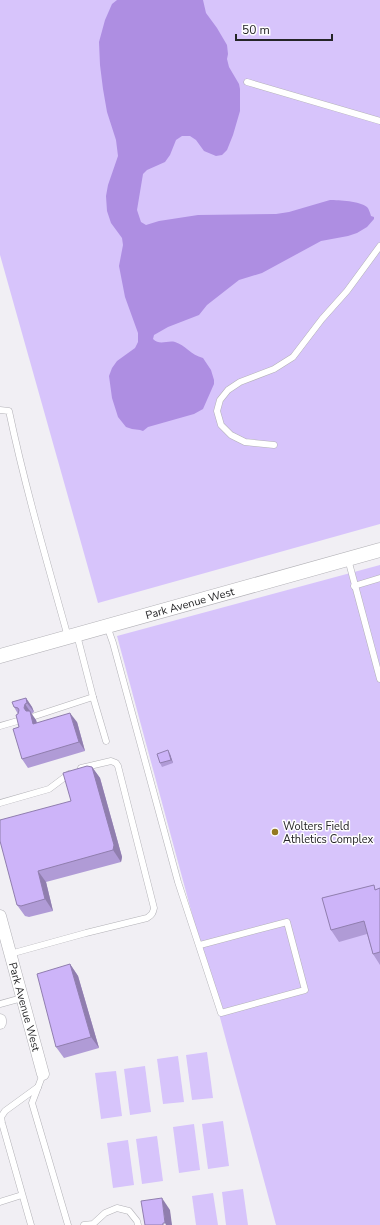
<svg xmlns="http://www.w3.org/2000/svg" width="380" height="1225" font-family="'Nunito Sans',sans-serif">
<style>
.green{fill:#d7c4fb}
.water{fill:#ae8ee2}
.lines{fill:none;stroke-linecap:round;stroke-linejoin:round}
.service-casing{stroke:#b3b2b7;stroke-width:7}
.minor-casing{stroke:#b3b2b7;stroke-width:13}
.tertiary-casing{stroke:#b3b2b7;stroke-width:15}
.service{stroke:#fff;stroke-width:6}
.minor{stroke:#fff;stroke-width:12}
.tertiary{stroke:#fff;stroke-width:14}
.wall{fill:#b09bd6}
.shaded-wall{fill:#907eae}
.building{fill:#cdb4f9;stroke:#907eae}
.poi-dot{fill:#947920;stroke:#fefdfe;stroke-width:1.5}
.labels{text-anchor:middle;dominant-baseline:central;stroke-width:3;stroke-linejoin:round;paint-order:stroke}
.street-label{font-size:11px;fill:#252527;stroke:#fefdfe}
.poi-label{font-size:11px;fill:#252527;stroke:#fefdfe;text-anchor:start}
</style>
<rect width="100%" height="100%" fill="#f1eff4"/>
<g class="green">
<polygon points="0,0 380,0 380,524 98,603 0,255"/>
<polygon points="380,565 380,1225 276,1225 117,636"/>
<polygon points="207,1052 213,1098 192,1100 186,1055"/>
<polygon points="178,1056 184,1102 163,1104 157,1059"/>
<polygon points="145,1066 151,1112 130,1115 124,1069"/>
<polygon points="116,1071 122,1116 101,1119 95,1073"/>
<polygon points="223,1121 229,1166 208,1169 202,1124"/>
<polygon points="194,1124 200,1170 179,1173 173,1127"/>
<polygon points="157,1136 163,1181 142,1184 136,1139"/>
<polygon points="128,1140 134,1185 113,1188 107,1143"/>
<polygon points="243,1189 248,1225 226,1225 222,1192"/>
<polygon points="213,1193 218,1225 196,1225 192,1196"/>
</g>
<path class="water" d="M117 0H203L206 13 217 28 227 45 228 54 227 59 229 67 239 84 240 89V111L233 135 227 150 222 155 216 156 204 151 196 140 190 136H182L176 140 170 155 165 162 147 170 143 174 137 210 141 222 146 225 159 221 198 215 276 214 289 212 330 200C339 200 360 201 367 207 369 209 370 213 371 216L374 217V219L367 227 357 233 348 236 321 241 262 273 239 280 207 305 199 315 168 327 154 335 153 339C160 346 167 340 175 342 185 345 191 355 203 358L211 370 214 380V384L203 409 194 414 148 427 143 431 140 430 132 429 126 427 118 417 112 398 109 376 112 368 117 361 135 348 138 342V333L125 297 119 266 123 245 122 238 111 223 107 211 106 196 108 185 118 156 116 140 107 112 103 89 100 65 99 42 105 20 112 4Z"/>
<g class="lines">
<g class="service-casing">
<g id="service">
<polyline points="247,82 380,121"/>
<path d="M0 410 9 411C25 487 47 562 68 637"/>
<polyline points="274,445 245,442 231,435 221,425 217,411 220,400 228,390 240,382 274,369 293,357 322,319 347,291 380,246"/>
<polyline points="348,559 380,679"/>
<polyline points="354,586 380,578"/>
<polyline points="107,626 113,643 178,882 221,1013 305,990 287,922 200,945"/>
<polyline points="77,635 93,697 106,741"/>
<polyline points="35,716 93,697"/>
<polyline points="0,726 21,720"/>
<polyline points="0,803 49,789 69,774"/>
<path d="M10 954 86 933 147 918C152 915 153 913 154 908L118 766 116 763 111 761 81 768"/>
<polyline points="0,1004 22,998"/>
<polyline points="43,1074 32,1103 68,1225"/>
<polyline points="0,1202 22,1195"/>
<polyline points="31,1225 2,1123 1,1117 5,1111 38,1087"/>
<polyline points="84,1225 93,1224 105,1213 117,1208 129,1211 137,1221 138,1225"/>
</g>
</g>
<g class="minor-casing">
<g id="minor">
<path id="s1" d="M0 916 43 1074"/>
<polyline points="0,1020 0,1023"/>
</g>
</g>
<g class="tertiary-casing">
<g id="tertiary">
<path id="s2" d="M0 656 380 550"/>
</g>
</g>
<use href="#service" class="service"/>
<use href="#minor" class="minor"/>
<use href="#tertiary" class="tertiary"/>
</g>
<g class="wall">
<polygon points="26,698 32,707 34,712 31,714 36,720 37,723 77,722 85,751 28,768 22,759 18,714 14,707"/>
<polygon points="170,754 173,763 162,767 160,763"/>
<polygon points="92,767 100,778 122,857 121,862 46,882 53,911 29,917 25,916 17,905 71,801"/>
<polygon points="380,888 380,965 373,954 367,934 339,942 331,930 377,889"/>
<polygon points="70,964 78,976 99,1048 64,1058 56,1047"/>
</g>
<g class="shaded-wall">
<polygon points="26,698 32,707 34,712 27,703"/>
<polygon points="25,704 36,720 39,732 33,724 24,708"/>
<polygon points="70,713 77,722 85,751 79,742"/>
<polygon points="168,750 170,754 173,763 171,760"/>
<polygon points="92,767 100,778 122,857 121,862 113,850"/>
<polygon points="38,871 46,882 53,911 45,899"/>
<polygon points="70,964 78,976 99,1048 91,1037"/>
<polygon points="162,1198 170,1210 172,1225 166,1225 165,1223"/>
</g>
<g class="building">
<polygon points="26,698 27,703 25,704 24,708 26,711 30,711 33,724 70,713 79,742 22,759 13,729 19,727 16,715 18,714 19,710 18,708 14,707 12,702"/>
<polygon points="168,750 171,760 160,763 157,754"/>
<polygon points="87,766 92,767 114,845 113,850 38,871 45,899 21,906 17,905 0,841 0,820 71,801 63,773"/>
<polygon points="374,885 375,890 380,888 380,952 373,954 364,921 331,930 322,898"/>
<polygon points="70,964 91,1037 56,1047 37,974"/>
<polygon points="162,1198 165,1223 163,1223 163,1225 145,1225 141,1201"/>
</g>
<circle class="poi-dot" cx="275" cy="832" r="4"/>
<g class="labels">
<g class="street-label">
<text stroke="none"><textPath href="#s2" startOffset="197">Park Avenue West</textPath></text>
<text stroke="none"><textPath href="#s1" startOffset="94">Park Avenue West</textPath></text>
</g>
<g class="poi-label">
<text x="283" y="826">Wolters Field<tspan x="283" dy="13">Athletics Complex</tspan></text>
</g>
</g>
<path d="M236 34v6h96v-6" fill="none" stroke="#252527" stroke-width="2"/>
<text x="242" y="34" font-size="12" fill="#252527" stroke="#fefdfe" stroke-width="3" paint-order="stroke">50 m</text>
</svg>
